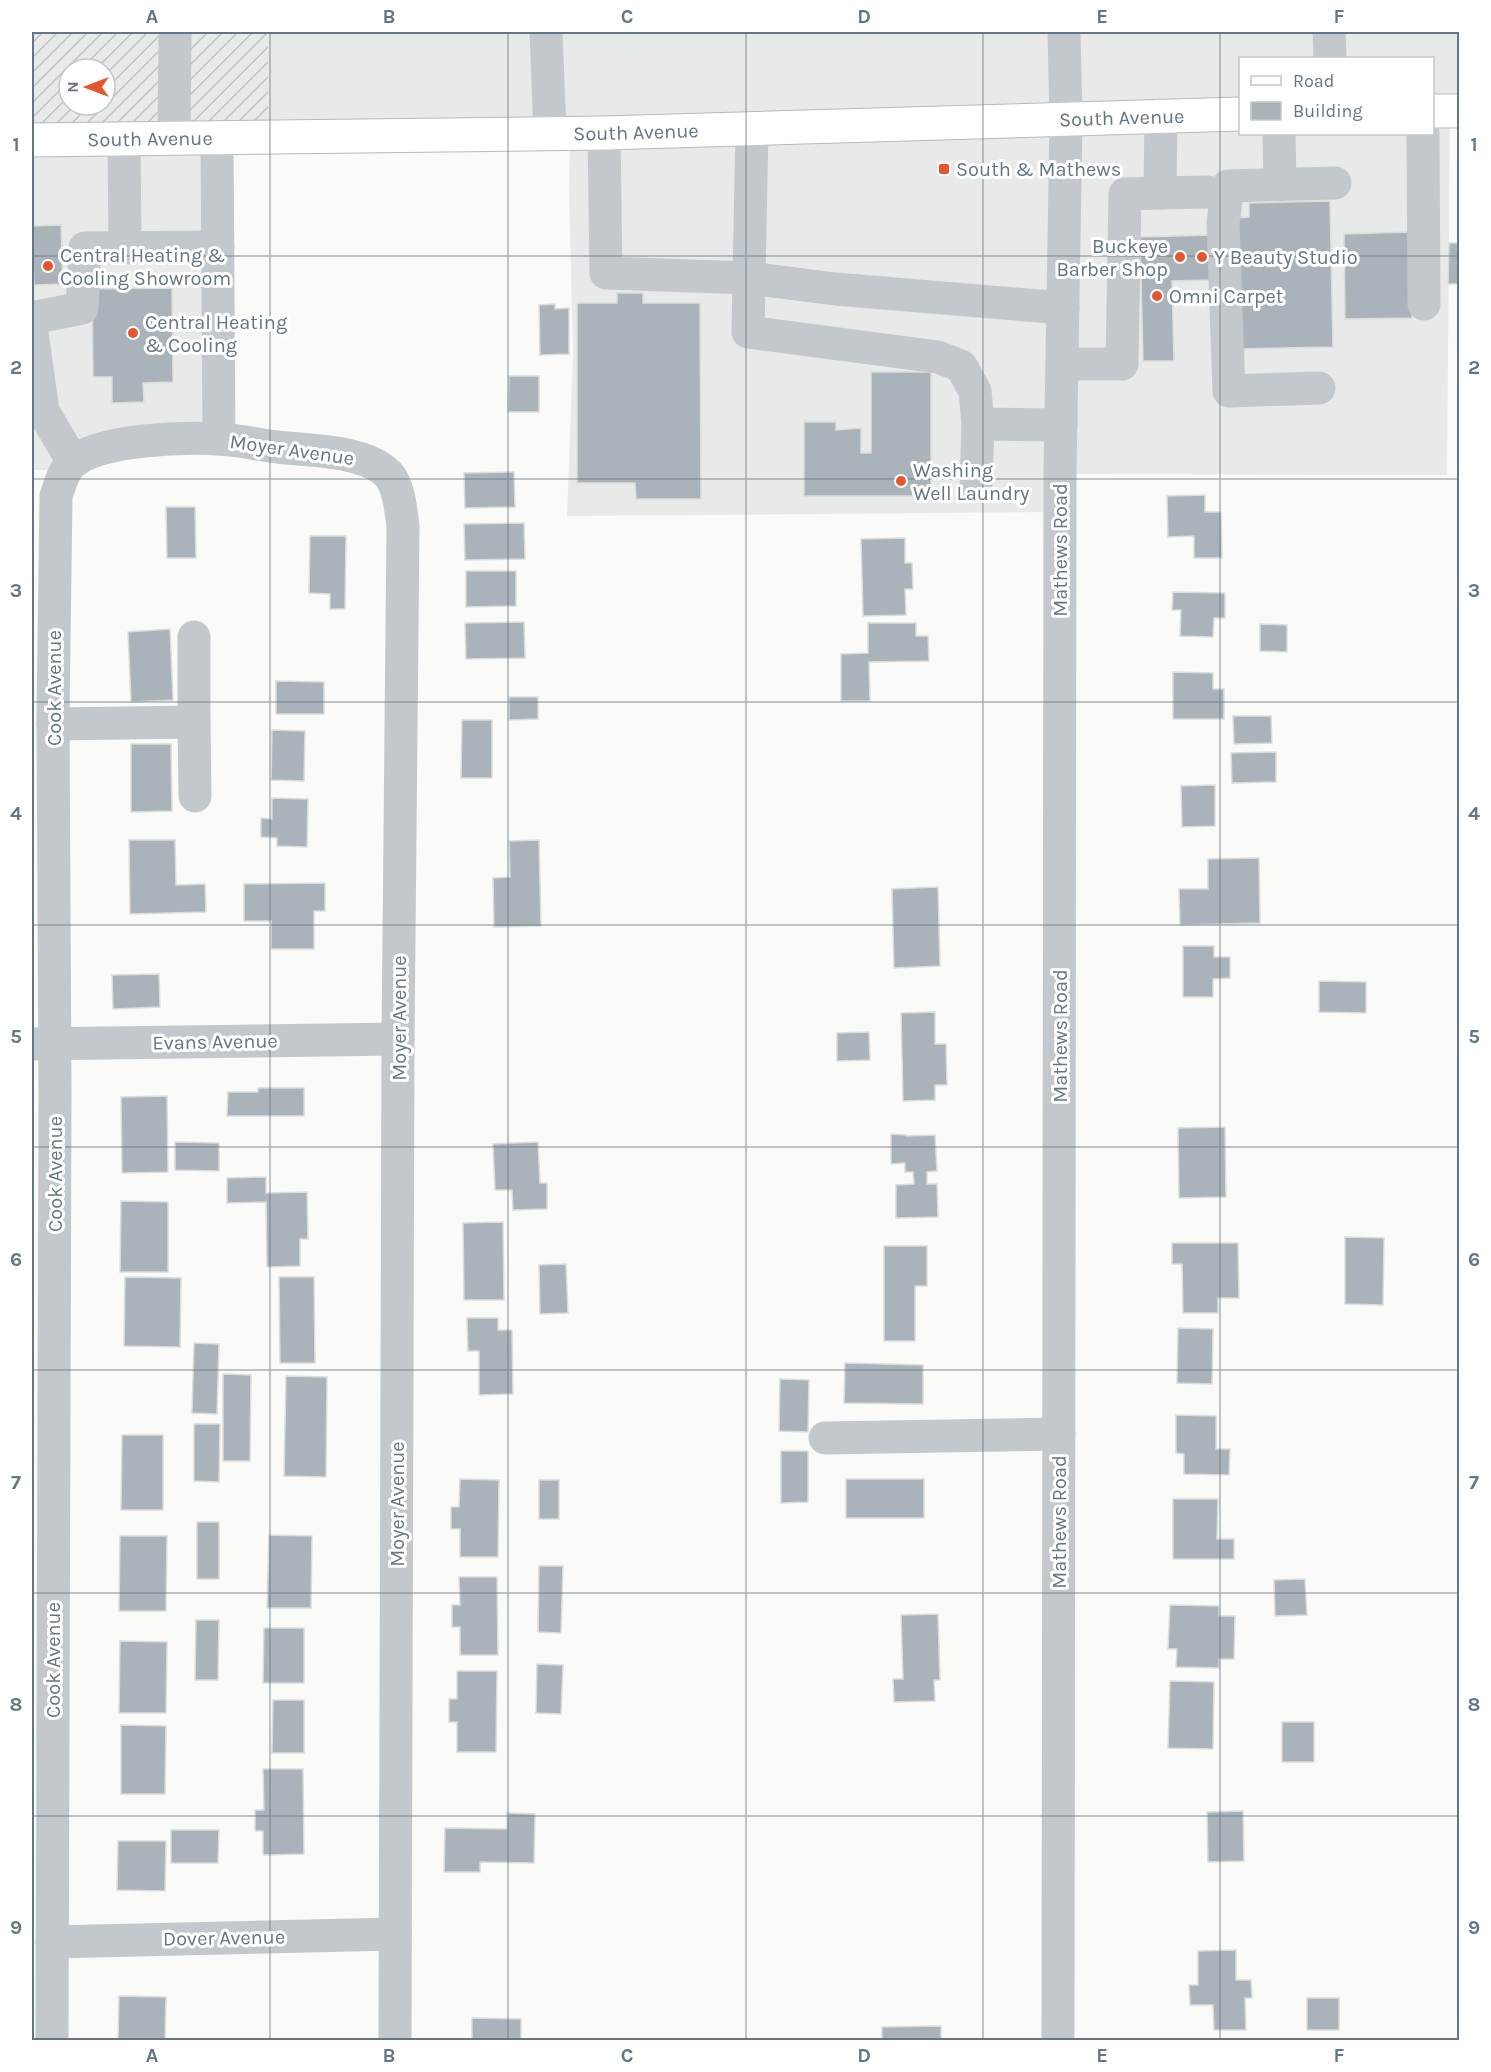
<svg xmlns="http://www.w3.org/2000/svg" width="1491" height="2072" font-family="Karla,sans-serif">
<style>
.built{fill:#e8e9e9;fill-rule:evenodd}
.industrial{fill:url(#industrial-furrows);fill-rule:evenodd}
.building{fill:#aab3b9;stroke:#dcdcda;stroke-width:1.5}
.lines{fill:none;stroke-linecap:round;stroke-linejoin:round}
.major-casing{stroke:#b5babe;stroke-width:35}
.minor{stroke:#c3c8cc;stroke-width:33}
.major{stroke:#fff;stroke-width:33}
.grid{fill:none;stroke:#657683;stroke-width:1.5;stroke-opacity:0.55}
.poi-dot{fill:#e4572e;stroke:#fff;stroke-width:2}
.labels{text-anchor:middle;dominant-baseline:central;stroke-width:6;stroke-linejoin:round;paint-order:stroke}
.street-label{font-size:20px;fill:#657683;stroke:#fff}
.poi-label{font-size:20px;fill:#657683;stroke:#fff;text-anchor:start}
.neatline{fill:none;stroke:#657683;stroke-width:2}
.grid-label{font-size:20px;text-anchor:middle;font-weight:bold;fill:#657683}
</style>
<defs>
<pattern id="industrial-furrows" width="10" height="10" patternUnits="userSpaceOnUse" patternTransform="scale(1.5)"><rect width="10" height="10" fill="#e8e9e9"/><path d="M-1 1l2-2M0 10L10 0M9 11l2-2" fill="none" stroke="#c0c1c2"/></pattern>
</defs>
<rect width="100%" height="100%" fill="#fafaf8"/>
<g class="built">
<path d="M268 32H1459V111H1450L1447 475 1061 474 1060 512 567 516 573 353 569 190 570 134 268 138ZM1240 58H1432V134H1240Z"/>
<polygon points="217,138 219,439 66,470 32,470 32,140"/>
</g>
<path class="industrial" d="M32 32H268V138L32 140ZM69 69H105V105H69Z"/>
<g class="building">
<polygon points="1330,201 1333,347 1234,349 1232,218 1249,217 1249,203"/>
<polygon points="61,225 63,284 34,285 32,226"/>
<polygon points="1410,232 1412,318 1345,319 1344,234"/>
<polygon points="1212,235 1213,280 1172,281 1174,361 1143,361 1140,237"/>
<polygon points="1449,243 1460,243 1460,284 1448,284"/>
<polygon points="172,288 173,382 143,383 144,402 112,403 112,377 93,377 92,289"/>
<polygon points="617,293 643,293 643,303 700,303 701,499 636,499 635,483 577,483 577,303 617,303"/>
<polygon points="555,304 555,309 569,308 569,354 540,355 539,305"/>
<polygon points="871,372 931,372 931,496 804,496 804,422 836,422 836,430 861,428 861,453 871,453"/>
<polygon points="509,376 539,376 539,412 508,412"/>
<polygon points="514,472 515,507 465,508 464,473"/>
<polygon points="1205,495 1205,512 1221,512 1222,558 1194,558 1194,536 1168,537 1167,496"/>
<polygon points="166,507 195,507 196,558 167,558"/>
<polygon points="524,523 525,559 465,560 464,524"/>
<polygon points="310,536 346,536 345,609 330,609 330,594 309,593"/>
<polygon points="905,538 905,563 912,563 913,589 905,589 906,615 863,616 861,539"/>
<polygon points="466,571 516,571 516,606 466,607"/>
<polygon points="1173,592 1225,593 1225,618 1214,618 1213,637 1180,636 1181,610 1172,610"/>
<polygon points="524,622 525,658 466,659 465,623"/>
<polygon points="868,623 916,623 916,636 928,636 929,661 869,662 870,701 841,701 841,654 868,653"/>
<polygon points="1260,624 1287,625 1287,652 1260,651"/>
<polygon points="170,629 173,700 131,702 128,632"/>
<polygon points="1173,672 1213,673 1213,689 1224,689 1224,719 1173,719"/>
<polygon points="276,681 324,682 324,714 276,714"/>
<polygon points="509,697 538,697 538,719 509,720"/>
<polygon points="1233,716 1271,716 1272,743 1234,744"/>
<polygon points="462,720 492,720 492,778 461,778"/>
<polygon points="272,730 305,731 304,781 271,780"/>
<polygon points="131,744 171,744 172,811 131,812"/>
<polygon points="1276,752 1276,782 1232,783 1231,753"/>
<polygon points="1215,785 1215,826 1182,827 1181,786"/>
<polygon points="272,798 308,799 307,847 277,846 277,838 261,837 261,818 272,819"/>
<polygon points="129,840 175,840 176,885 205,884 206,912 130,914"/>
<polygon points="539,840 541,926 494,927 493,878 510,877 509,841"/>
<polygon points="1259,858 1260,923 1180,925 1179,889 1208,889 1208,859"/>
<polygon points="325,883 325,911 314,911 314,949 271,949 271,921 244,921 244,884"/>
<polygon points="938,887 940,966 894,968 892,889"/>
<polygon points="1183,946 1214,946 1214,957 1230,957 1230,978 1213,979 1213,997 1183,997"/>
<polygon points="159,974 160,1007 113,1009 112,975"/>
<polygon points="1319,981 1366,982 1366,1013 1319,1012"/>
<polygon points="935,1012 935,1044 946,1044 947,1085 935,1085 935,1100 903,1101 901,1013"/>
<polygon points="869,1032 870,1060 837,1061 837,1033"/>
<polygon points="258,1088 304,1088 304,1116 227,1116 228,1092 258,1092"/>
<polygon points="167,1096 168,1172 122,1173 121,1097"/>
<polygon points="1225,1127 1226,1197 1179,1198 1178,1128"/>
<polygon points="891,1134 906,1135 906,1136 935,1135 937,1171 927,1172 927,1184 937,1184 938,1217 896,1218 896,1185 914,1184 913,1172 905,1172 905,1163 891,1164"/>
<polygon points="175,1142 219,1143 219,1171 175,1170"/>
<polygon points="538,1142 540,1183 547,1183 547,1209 513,1210 512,1190 495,1190 493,1144"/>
<polygon points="266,1177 266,1193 307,1192 308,1239 300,1239 300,1266 267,1267 266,1202 227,1203 227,1178"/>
<polygon points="121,1201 168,1202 168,1272 120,1272"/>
<polygon points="503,1222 504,1300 464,1300 463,1223"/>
<polygon points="1345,1237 1384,1238 1383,1305 1345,1304"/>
<polygon points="1172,1243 1238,1243 1239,1298 1218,1298 1218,1313 1183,1313 1182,1264 1172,1264"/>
<polygon points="884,1246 927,1246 927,1286 915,1286 915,1341 884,1341"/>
<polygon points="566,1264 568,1313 540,1314 539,1265"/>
<polygon points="125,1277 181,1278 180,1347 124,1346"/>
<polygon points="279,1277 314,1277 315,1363 280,1363"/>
<polygon points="467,1318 498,1318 498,1330 512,1330 513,1394 479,1395 479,1351 468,1351"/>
<polygon points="1178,1328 1213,1329 1212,1384 1177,1383"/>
<polygon points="194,1343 219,1344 217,1414 192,1413"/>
<polygon points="845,1363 923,1365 923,1404 844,1403"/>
<polygon points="223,1374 251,1375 250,1461 223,1461"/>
<polygon points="286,1376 327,1377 326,1477 284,1476"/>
<polygon points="780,1379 809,1380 808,1432 779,1431"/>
<polygon points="1176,1415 1216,1416 1216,1449 1230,1449 1229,1475 1184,1474 1184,1454 1176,1453"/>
<polygon points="194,1424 220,1424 219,1482 194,1481"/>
<polygon points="122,1435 163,1435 163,1510 121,1510"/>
<polygon points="781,1451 808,1451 808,1502 781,1503"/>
<polygon points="460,1479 499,1480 498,1557 460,1557 460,1529 451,1529 451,1507 459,1507"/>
<rect x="846" y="1479" width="78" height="39"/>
<rect x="539" y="1480" width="20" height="39"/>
<polygon points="1173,1499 1218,1499 1217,1539 1234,1539 1234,1559 1173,1559"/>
<rect x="197" y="1522" width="22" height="57"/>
<polygon points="269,1535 312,1536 311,1608 267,1608"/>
<polygon points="120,1536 167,1536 166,1611 119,1611"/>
<polygon points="539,1566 563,1566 561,1633 538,1632"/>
<polygon points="459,1577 497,1577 498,1655 460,1655 460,1627 452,1627 452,1605 460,1605"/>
<polygon points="1305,1579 1307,1615 1275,1616 1274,1580"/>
<polygon points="1170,1605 1219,1606 1219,1616 1235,1616 1234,1659 1219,1659 1219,1668 1176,1667 1177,1649 1168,1649"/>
<polygon points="938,1614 940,1680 934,1680 935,1701 894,1702 893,1679 903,1679 901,1615"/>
<polygon points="196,1620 219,1620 218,1680 195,1680"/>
<polygon points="264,1628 304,1628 304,1683 263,1683"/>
<polygon points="120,1641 167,1642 166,1713 119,1713"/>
<polygon points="537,1664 563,1665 561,1714 536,1713"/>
<polygon points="457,1671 497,1671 496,1752 457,1752 457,1722 449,1722 449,1699 457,1699"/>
<polygon points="1170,1681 1214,1682 1213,1749 1168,1748"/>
<polygon points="273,1700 304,1700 304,1753 272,1753"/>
<rect x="1282" y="1722" width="32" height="40"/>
<polygon points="121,1725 166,1726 165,1794 121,1794"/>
<polygon points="263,1769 303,1769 304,1854 263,1855 263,1831 255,1831 255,1810 264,1810"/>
<polygon points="1243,1811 1244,1861 1208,1862 1207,1812"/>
<polygon points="507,1813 535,1814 534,1863 480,1862 480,1872 444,1872 445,1828 507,1829"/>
<polygon points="171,1830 219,1830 218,1863 171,1863"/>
<polygon points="118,1841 166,1841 165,1891 117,1890"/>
<polygon points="1236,1950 1236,1980 1251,1980 1252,1998 1245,1998 1246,2030 1214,2030 1213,2005 1190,2005 1189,1985 1198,1985 1198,1951"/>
<polygon points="119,1996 166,1997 165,2040 118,2040"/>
<rect x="1307" y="1998" width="32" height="32"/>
<polygon points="472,2018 521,2019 521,2040 472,2040"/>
<polygon points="941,2026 941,2040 882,2040 882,2027"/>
</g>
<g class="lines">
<g class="major-casing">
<g id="major">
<polyline points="1432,111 1460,111"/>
<path id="s1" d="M32 140 604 133 1240 114"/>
</g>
</g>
<g class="minor">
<polyline points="546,32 550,134"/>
<polyline points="1329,32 1330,58"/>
<polyline points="604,133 606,273 749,278 752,129"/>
<polyline points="1279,134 1280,185"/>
<polyline points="1423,134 1424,304"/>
<polyline points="124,138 125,247"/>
<polyline points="174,138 175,32"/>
<polyline points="217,138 219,439"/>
<polyline points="1160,193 1208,192"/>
<polyline points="32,318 82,308 85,248 218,247"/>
<polyline points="32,333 43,411 73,462"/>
<polyline points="1062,364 1122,364 1125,194 1160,193 1161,115"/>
<polyline points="1319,388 1229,391 1223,223 1228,186 1335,183"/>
<polyline points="978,424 975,391 961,366 938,357 748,332 749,278 835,289 1063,308"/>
<polyline points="976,484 978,424 1061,425"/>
<polyline points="194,722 195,796"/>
<polyline points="53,724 194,722 194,637"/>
<polyline points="32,1044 398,1039"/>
<polyline points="825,1438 1059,1434"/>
<polyline points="52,1942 395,1934"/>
<path d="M52 2040 55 1091 53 716 56 496C60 485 63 471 72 463 99 439 183 437 219 439 239 440 259 445 278 447 310 451 365 450 388 474 399 485 401 511 403 526L398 1039 395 2040"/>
<polyline points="1058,2040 1060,474 1066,121 1064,32"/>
</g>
<use href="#major" class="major"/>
</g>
<path class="grid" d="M270 32V2040M508 32V2040M746 32V2040M983 32V2040M1220 32V2040M32 256H1460M32 479H1460M32 702H1460M32 925H1460M32 1147H1460M32 1370H1460M32 1593H1460M32 1816H1460"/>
<g class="poi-dot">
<rect x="938" y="163" width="12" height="12" rx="3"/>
<circle cx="1180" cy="257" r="6"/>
<circle cx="1202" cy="257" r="6"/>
<circle cx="48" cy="266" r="6"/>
<circle cx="1157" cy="296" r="6"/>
<circle cx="133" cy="333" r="6"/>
<circle cx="901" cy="481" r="6"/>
</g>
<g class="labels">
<g class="street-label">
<text stroke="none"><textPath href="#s1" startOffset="1090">South Avenue</textPath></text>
<text stroke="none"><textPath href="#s1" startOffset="604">South Avenue</textPath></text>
<text stroke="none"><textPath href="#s1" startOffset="118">South Avenue</textPath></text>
<text transform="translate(292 450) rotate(8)">Moyer Avenue</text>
<text transform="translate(1060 550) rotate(-90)">Mathews Road</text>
<text transform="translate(54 688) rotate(-90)">Cook Avenue</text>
<text transform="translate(399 1018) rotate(-90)">Moyer Avenue</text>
<text transform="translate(1060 1036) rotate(-90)">Mathews Road</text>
<text transform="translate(215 1042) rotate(-1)">Evans Avenue</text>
<text transform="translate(55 1174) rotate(-90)">Cook Avenue</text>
<text transform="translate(397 1504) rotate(-90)">Moyer Avenue</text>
<text transform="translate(1059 1522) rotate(-90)">Mathews Road</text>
<text transform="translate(53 1660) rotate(-90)">Cook Avenue</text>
<text transform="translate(224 1938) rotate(-1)">Dover Avenue</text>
</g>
<g class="poi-label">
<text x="956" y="169">South &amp; Mathews</text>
<text x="1168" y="246" text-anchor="end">Buckeye<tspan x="1168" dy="23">Barber Shop</tspan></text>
<text x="60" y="255">Central Heating &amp;<tspan x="60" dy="23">Cooling Showroom</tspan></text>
<text x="1214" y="257">Y Beauty Studio</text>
<text x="1169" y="296">Omni Carpet</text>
<text x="145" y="322">Central Heating<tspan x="145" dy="23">&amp; Cooling</tspan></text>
<text x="913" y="470">Washing<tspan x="913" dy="23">Well Laundry</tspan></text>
</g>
</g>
<rect width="1491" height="2072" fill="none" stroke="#ffffff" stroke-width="66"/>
<rect x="1239" y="57" width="195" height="78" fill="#ffffff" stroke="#c1c8cd" stroke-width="1.5"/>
<rect x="1251" y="76" width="30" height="9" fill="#ffffff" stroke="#c1c8cd" stroke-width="1.5"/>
<text x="1293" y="87" font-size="18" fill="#657683">Road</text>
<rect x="1251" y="102" width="30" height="18" fill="#aab3b9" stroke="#c1c8cd" stroke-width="1.5"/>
<text x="1293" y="117" font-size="18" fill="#657683">Building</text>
<g transform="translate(87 87) rotate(270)"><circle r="28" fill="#ffffff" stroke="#c1c8cd" stroke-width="1.5"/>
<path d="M0-4.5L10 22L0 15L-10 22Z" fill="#e4572e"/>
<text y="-9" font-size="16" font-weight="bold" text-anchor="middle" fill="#657683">N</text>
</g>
<rect x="33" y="33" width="1425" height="2006" class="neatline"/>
<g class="grid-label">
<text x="152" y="23">A</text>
<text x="389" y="23">B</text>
<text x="627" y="23">C</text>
<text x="864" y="23">D</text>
<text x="1102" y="23">E</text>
<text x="1339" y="23">F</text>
<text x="16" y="151">1</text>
<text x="1474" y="151">1</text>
<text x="16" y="374">2</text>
<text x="1474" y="374">2</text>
<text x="16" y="597">3</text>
<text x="1474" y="597">3</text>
<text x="16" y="820">4</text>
<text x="1474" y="820">4</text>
<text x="16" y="1043">5</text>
<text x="1474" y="1043">5</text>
<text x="16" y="1266">6</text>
<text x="1474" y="1266">6</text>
<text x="16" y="1489">7</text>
<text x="1474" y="1489">7</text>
<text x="16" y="1711">8</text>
<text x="1474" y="1711">8</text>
<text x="16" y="1934">9</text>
<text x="1474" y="1934">9</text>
<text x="152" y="2062">A</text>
<text x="389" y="2062">B</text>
<text x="627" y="2062">C</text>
<text x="864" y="2062">D</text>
<text x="1102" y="2062">E</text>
<text x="1339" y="2062">F</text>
</g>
</svg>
